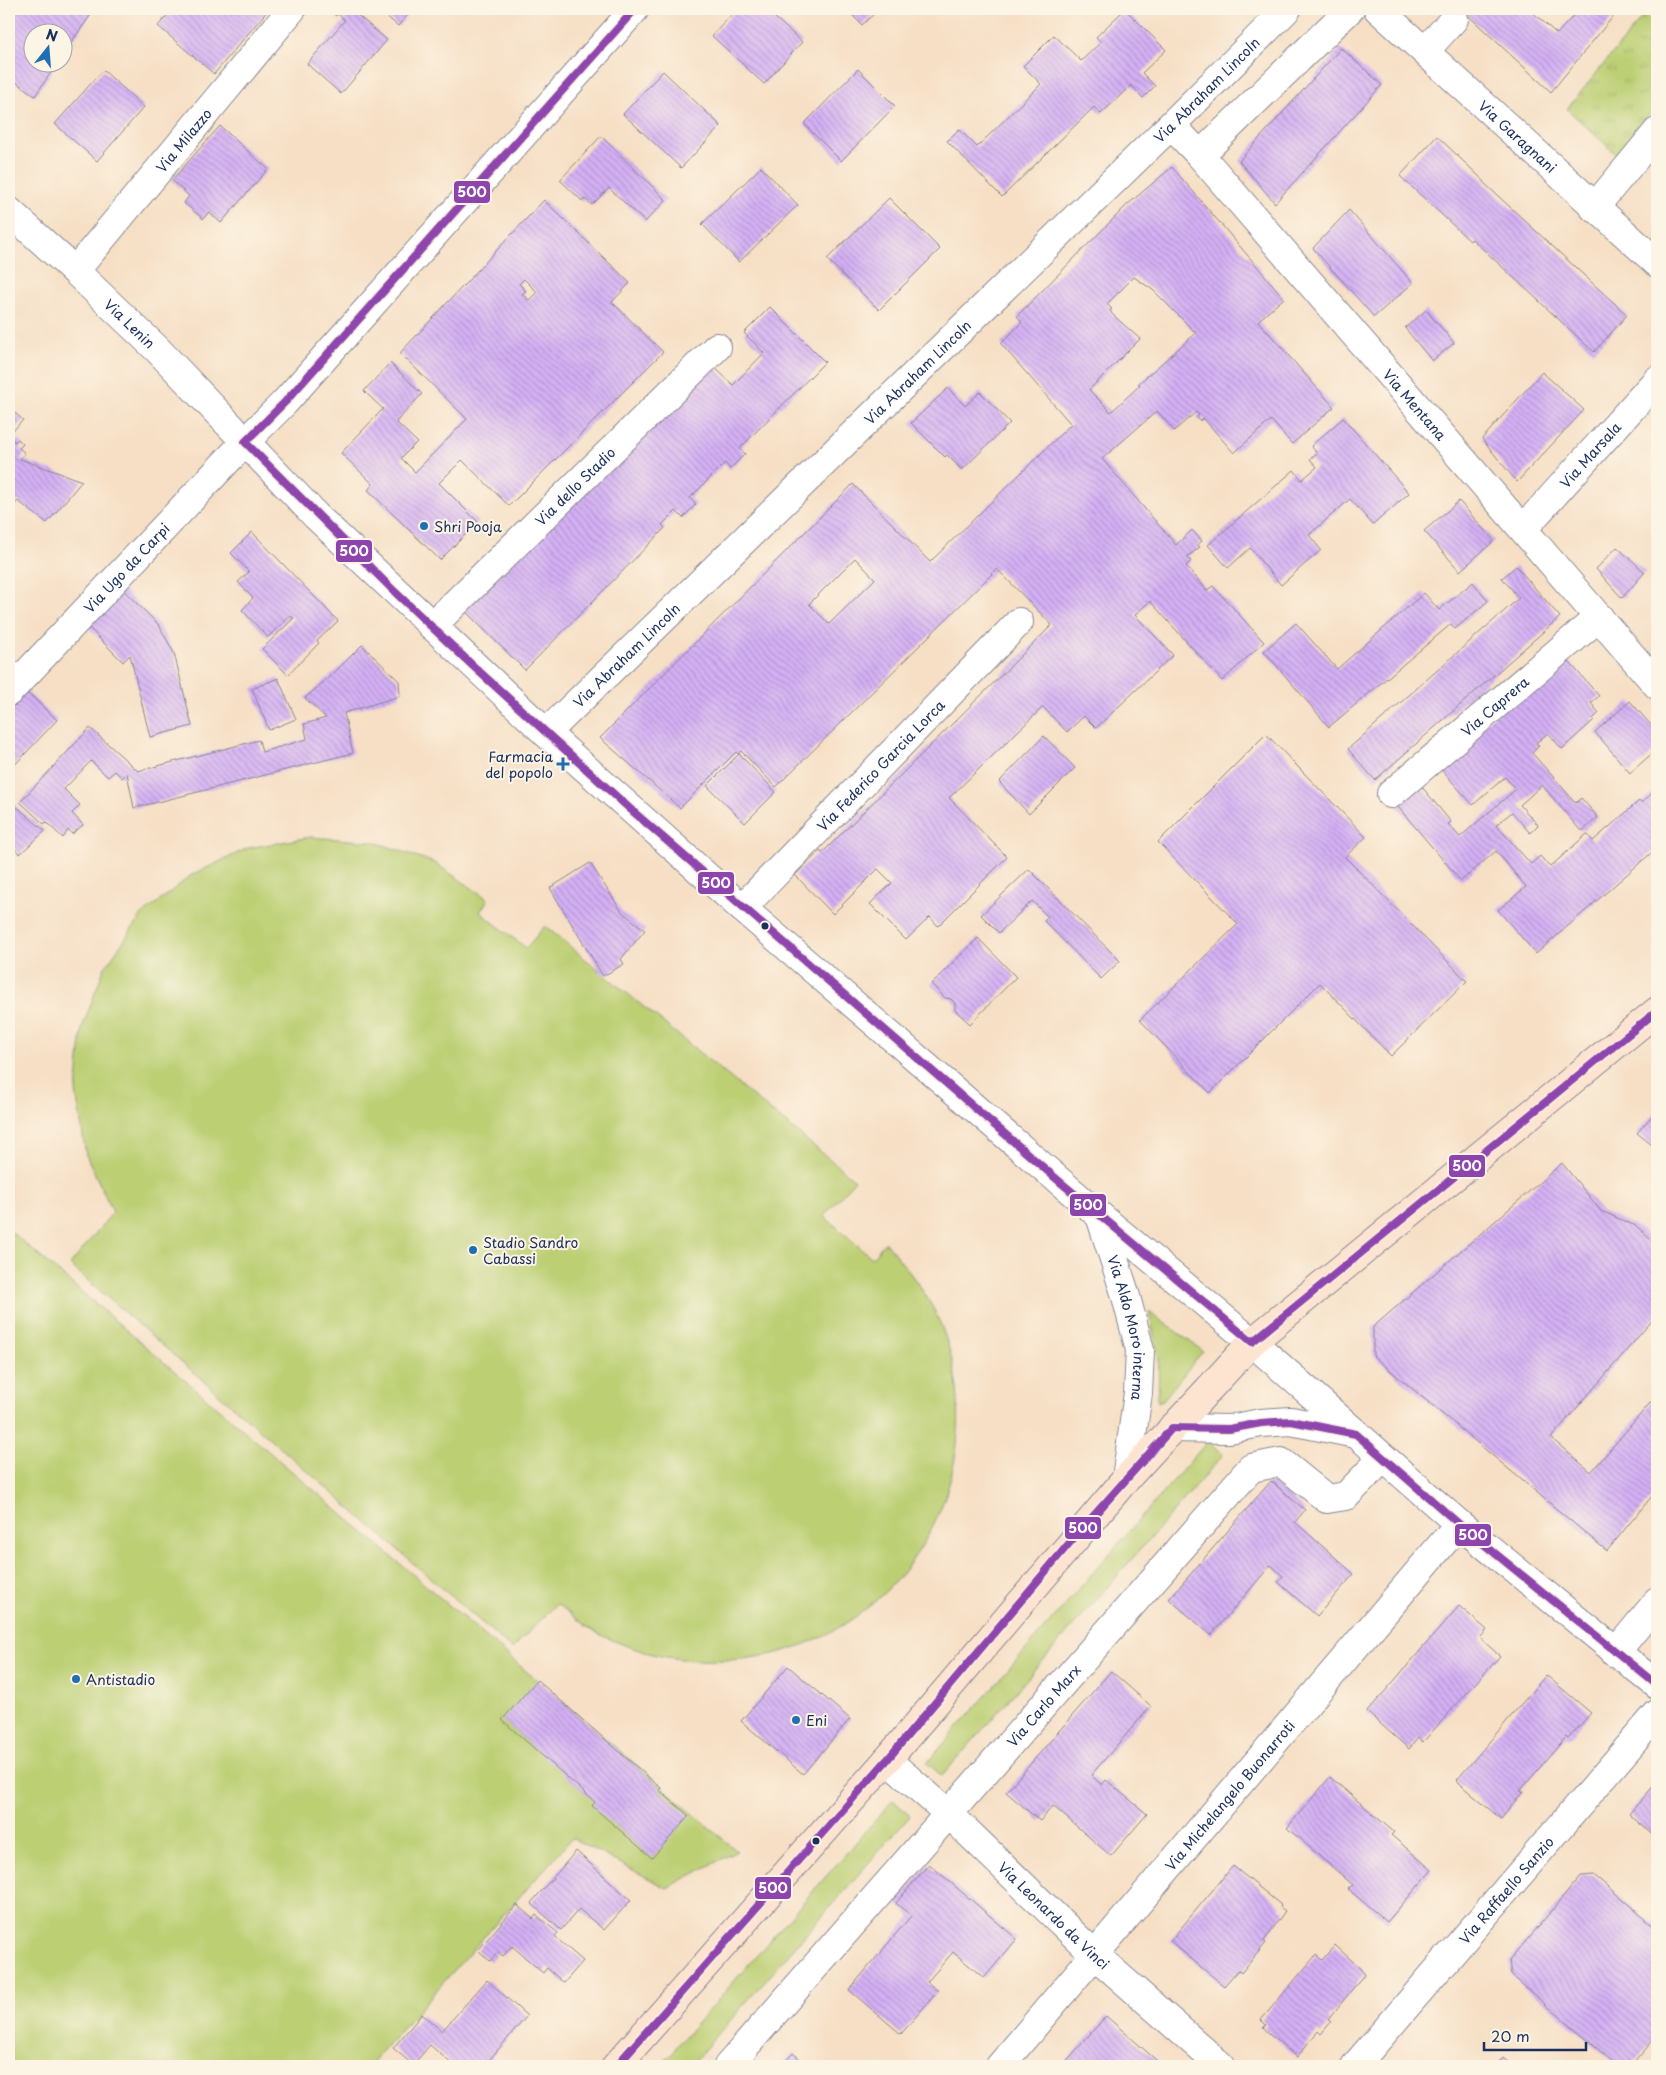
<svg xmlns="http://www.w3.org/2000/svg" width="1666" height="2075" font-family="'Playpen Sans',sans-serif">
<style>
.grass{fill:#bccf73;stroke:#6c7f68}
.park{fill:url(#park-tufts);stroke:#6c7f68}
.building{fill:url(#building-back-hatch);fill-rule:evenodd}
.lines{fill:none;stroke-linecap:round;stroke-linejoin:round}
.minor-casing{stroke:#888792;stroke-width:30}
.tertiary-casing{stroke:#888792;stroke-width:30}
.secondary-casing{stroke:#888792;stroke-width:30}
.minor{stroke:#fff;stroke-width:28}
.tertiary{stroke:#fff;stroke-width:28}
.secondary{stroke:#fde4d1;stroke-width:28}
.bus-1-casing{stroke:#fcf5e5;stroke-width:11}
.bus-1{stroke:#8e44ad;stroke-width:8}
.poi-dot{fill:#1f6fb2;stroke:#fcf5e5;stroke-width:2}
.bus-dot{fill:#1b2f5e;stroke:#fcf5e5;stroke-width:2}
.labels{text-anchor:middle;dominant-baseline:central;stroke-width:4;stroke-linejoin:round;paint-order:stroke}
.street-label{font-size:14px;fill:#1b2f5e;stroke:#fcf5e5}
.poi-label{font-size:14px;fill:#1b2f5e;stroke:#fcf5e5;text-anchor:start}
.line-badge{stroke:#fcf5e5;stroke-width:2}
.badge-label{font-size:14px;text-anchor:middle;font-weight:bold;fill:#fff}
</style>
<defs>
<pattern id="park-tufts" width="24" height="20" patternUnits="userSpaceOnUse" patternTransform="scale(1.25)"><rect width="24" height="20" fill="#bccf73"/><path d="M3 7l-1-3M5 7V3M7 7l1-3M15 17l-1-3M17 17v-4M19 17l1-3" fill="none" stroke="#a1b266"/></pattern>
<pattern id="building-back-hatch" width="6" height="6" patternUnits="userSpaceOnUse" patternTransform="scale(1.25)"><rect width="6" height="6" fill="#d5b1f5"/><path d="M-1 5l2 2M0 0l6 6M5-1l2 2" fill="none" stroke="#ac90ca"/></pattern>
</defs>
<rect width="100%" height="100%" fill="#fcf5e5"/>
<filter id="ink" filterUnits="userSpaceOnUse"><feTurbulence type="fractalNoise" baseFrequency=".02" numOctaves="2"/><feDisplacementMap in="SourceGraphic" scale="10" xChannelSelector="R" yChannelSelector="G"/><feConvolveMatrix kernelMatrix="1 2 1 2 8 2 1 2 1" color-interpolation-filters="sRGB"/></filter>
<filter id="wash" filterUnits="userSpaceOnUse"><feTurbulence type="fractalNoise" baseFrequency=".0096" numOctaves="4" result="noise"/><feDisplacementMap in="SourceGraphic" scale="20" xChannelSelector="R" yChannelSelector="G"/><feGaussianBlur stdDeviation="1.12" result="paint"/><feColorMatrix in="noise" values="0 0 0 0 0 0 0 0 0 0 0 0 0 0 0 0 0 1.4 0 .05"/><feComposite in="paint" operator="in"/></filter>
<g filter="url(#wash)">
<rect width="100%" height="100%" fill="#f6dfc5"/>
<g class="grass">
<path d="M311 837 375 842 435 863 488 899 480 912 526 948 545 926 855 1180 824 1216 872 1258 885 1242C908 1270 932 1298 944 1333 999 1487 892 1653 728 1660 700 1661 669 1660 642 1651 626 1646 608 1639 593 1631 581 1623 569 1612 557 1604L512 1649 70 1265 113 1212 86 1155 76 1092 82 1028 104 969 141 916 190 876 248 848Z"/>
<polygon points="9,1230 737,1851 667,1888 572,1838 369,2066 9,2066"/>
<polygon points="1149,1312 1203,1351 1163,1400 1158,1402 1159,1360"/>
<polygon points="1208,1441 1223,1455 942,1776 927,1763"/>
<polygon points="893,1800 910,1816 690,2066 670,2066 664,2061"/>
</g>
<polygon class="park" points="1649,9 1657,9 1657,105 1616,154 1567,109"/>
<g id="blocks">
<g class="building">
<polygon points="9,9 95,9 62,55 62,32 32,32 32,62 58,62 35,96 9,77"/>
<polygon points="173,9 269,9 214,74 158,26"/>
<polygon points="327,9 357,9 354,12 387,40 341,94 307,64 345,20 338,14 336,16"/>
<polygon points="378,9 413,9 398,26"/>
<polygon points="737,9 765,9 802,42 764,84 712,36"/>
<polygon points="846,9 879,9 862,25"/>
<polygon points="1125,9 1166,50 1142,73 1155,86 1143,98 1131,85 1101,114 1094,107 1002,197 947,141 959,129 977,147 1041,84 1023,66 1054,35 1081,61 1101,42 1096,37"/>
<polygon points="1461,9 1529,9 1557,34 1579,9 1611,9 1616,13 1551,92"/>
<polygon points="1341,48 1382,85 1275,203 1239,161"/>
<polygon points="858,69 895,106 841,161 804,124"/>
<polygon points="103,70 144,107 97,161 55,124"/>
<polygon points="663,71 721,126 681,168 623,114"/>
<polygon points="220,126 268,169 221,223 209,212 203,219 184,203 189,196 172,180"/>
<polygon points="601,136 666,200 645,222 609,188 592,205 585,199 582,201 560,180"/>
<polygon points="1437,136 1485,182 1484,183 1627,315 1594,352 1472,239 1470,241 1400,176"/>
<polygon points="761,167 798,205 739,262 702,224"/>
<path d="M1172 167 1284 298 1258 321 1334 407 1292 444 1271 420 1234 453 1203 418 1200 421 1197 417 1199 415 1196 412 1174 431 1157 411 1102 459 1176 545 1192 530 1202 541 1197 545 1200 547 1187 557 1191 561 1186 566 1207 590 1213 586 1264 642 1222 681 1150 601 1135 615 1173 655 1096 728 1084 716 1067 732 1043 707 949 798 1007 857 938 926 930 917 906 940 870 904 892 883 878 869 833 914 795 875 820 851 822 853 1052 625 997 569 776 787 741 751 738 754 736 752 680 808 600 738 853 484 930 562 1071 424 1001 344 1022 322 1017 316 1127 205ZM1134 277 1153 290 1196 333 1138 384 1140 385 1111 412 1089 390 1140 339 1112 314 1110 310 1112 309 1107 304ZM855 558 875 579 829 624 809 604Z"/>
<polygon points="889,198 940,249 879,310 827,259"/>
<path d="M544 200 630 283 612 302 663 352 509 506 462 460 439 483 478 522 440 560 368 490 373 484 341 453 383 409 364 391 390 363 422 394 396 422 417 442 401 458 415 472 467 419 400 353ZM524 279 537 292 529 300 522 294 526 291 519 284Z"/>
<polygon points="1349,210 1413,283 1374,317 1313,248"/>
<polygon points="770,307 825,362 740,448 745,454 730,469 725,463 690,498 696,504 683,518 676,511 662,525 665,528 525,670 464,610 709,362 733,385 764,353 744,333"/>
<polygon points="1426,310 1454,343 1432,361 1405,328"/>
<polygon points="1542,372 1584,410 1517,482 1482,439"/>
<polygon points="948,388 965,406 980,392 1010,423 962,470 947,455 945,457 911,423"/>
<polygon points="9,408 23,420 9,435"/>
<polygon points="1343,418 1409,493 1373,525 1350,499 1309,535 1321,550 1281,585 1250,548 1228,568 1208,545 1294,470 1302,480 1317,467 1310,459 1317,453 1311,446"/>
<polygon points="9,438 15,442 18,439 23,444 19,448 25,453 20,459 82,481 47,523 18,501 9,511"/>
<polygon points="1459,501 1494,541 1460,571 1424,531"/>
<polygon points="252,532 338,621 317,641 319,643 288,675 262,649 294,618 290,616 268,637 242,610 253,598 238,582 249,572 231,553"/>
<polygon points="1617,547 1645,572 1622,598 1596,569"/>
<polygon points="1516,566 1560,617 1375,780 1348,749 1519,598 1502,578"/>
<polygon points="1473,582 1488,601 1455,629 1451,624 1329,727 1264,651 1296,623 1337,669 1424,593 1439,610"/>
<polygon points="121,588 159,625 174,653 192,726 150,737 130,655 123,662 86,625"/>
<polygon points="362,645 399,681 400,696 344,713 353,753 134,808 127,773 122,778 115,771 108,777 91,761 64,789 80,805 72,813 83,825 72,834 68,830 63,838 46,822 44,824 20,802 90,728 138,771 259,740 262,752 307,739 304,724 326,718 305,698 336,671"/>
<polygon points="1563,655 1599,696 1591,703 1599,713 1593,719 1594,720 1562,749 1548,733 1536,743 1539,746 1532,753 1576,803 1581,798 1598,817 1584,830 1580,830 1542,785 1520,805 1538,825 1530,833 1512,812 1496,825 1531,864 1540,856 1550,867 1587,834 1593,841 1639,801 1641,803 1657,789 1657,848 1536,954 1498,910 1526,887 1496,851 1461,881 1393,801 1417,781 1451,822 1448,824 1460,837 1516,789 1505,777 1473,805 1437,765"/>
<polygon points="278,678 296,719 269,730 252,689"/>
<polygon points="24,689 57,720 9,771 9,705"/>
<polygon points="1630,701 1657,732 1657,749 1630,773 1595,732"/>
<polygon points="1266,734 1366,837 1345,857 1467,981 1391,1056 1320,983 1210,1093 1140,1020 1238,924 1158,842"/>
<polygon points="1044,736 1075,768 1029,814 999,782"/>
<polygon points="739,754 776,792 745,823 707,786"/>
<polygon points="9,800 45,831 20,854 9,844"/>
<polygon points="590,863 622,912 645,930 621,959 624,964 603,976 550,888"/>
<polygon points="1029,869 1120,961 1101,979 1044,921 1048,917 1032,901 999,933 981,915"/>
<polygon points="978,938 1016,977 970,1024 955,1010 955,1003 951,999 945,998 931,984"/>
<polygon points="1657,1110 1657,1149 1637,1133"/>
<polygon points="1562,1163 1601,1211 1636,1226 1657,1244 1657,1315 1551,1438 1591,1472 1656,1396 1657,1396 1657,1490 1607,1551 1373,1356 1373,1327"/>
<polygon points="1271,1481 1305,1510 1295,1522 1354,1574 1317,1616 1278,1582 1283,1576 1271,1565 1211,1635 1169,1599"/>
<polygon points="1459,1606 1487,1630 1480,1638 1500,1656 1423,1742 1418,1738 1409,1749 1367,1712"/>
<polygon points="788,1666 850,1719 803,1774 741,1721"/>
<polygon points="1111,1671 1151,1706 1091,1775 1102,1785 1106,1780 1147,1814 1111,1856 1053,1806 1040,1821 1006,1792"/>
<polygon points="1546,1675 1591,1713 1568,1739 1566,1737 1520,1791 1523,1792 1501,1819 1456,1781"/>
<polygon points="537,1680 661,1788 659,1790 689,1816 652,1858 592,1806 595,1802 502,1720"/>
<polygon points="1330,1777 1394,1832 1391,1835 1432,1870 1387,1922 1348,1889 1353,1885 1287,1828"/>
<polygon points="1657,1782 1657,1839 1629,1814"/>
<polygon points="576,1851 631,1900 604,1930 579,1909 561,1930 531,1903"/>
<polygon points="929,1864 1017,1939 984,1978 953,1952 927,1982 938,1991 901,2034 849,1990 911,1916 896,1903"/>
<polygon points="1233,1866 1281,1905 1280,1907 1285,1911 1264,1941 1266,1943 1241,1973 1238,1970 1224,1986 1170,1941"/>
<polygon points="1594,1875 1657,1929 1657,2036 1631,2066 1618,2066 1511,1975 1509,1961 1581,1876"/>
<polygon points="517,1905 533,1919 536,1915 558,1933 555,1937 583,1961 564,1983 547,1968 543,1973 512,1946 503,1956 498,1952 490,1961 478,1950"/>
<polygon points="1335,1945 1365,1973 1328,2020 1331,2022 1321,2034 1318,2031 1297,2057 1263,2028 1266,2025 1261,2020 1316,1955 1322,1960"/>
<polygon points="487,1980 527,2016 484,2066 454,2066 430,2045 413,2065 393,2048 422,2014 442,2031"/>
<polygon points="1106,2016 1114,2023 1163,2066 1062,2066"/>
<polygon points="793,2053 808,2066 781,2066"/>
<polygon points="1503,2057 1514,2066 1496,2066"/>
</g>
</g>
</g>
<g filter="url(#ink)">
<use href="#blocks" fill-opacity="0" stroke="#888792" stroke-width="1"/>
<g class="lines">
<g class="minor-casing">
<g id="minor">
<polyline points="1425,51 1454,19"/>
<path id="s1" d="M1171 125 1200 155 1657 685"/>
<polyline points="1200,155 1350,9"/>
<polyline points="1594,208 1657,132"/>
<path id="s2" d="M75 271 292 9"/>
<path id="s3" d="M1523 529 1657 380"/>
<path id="s4" d="M432 626 717 347"/>
<path id="s5" d="M546 733 1171 125 1287 9"/>
<path id="s6" d="M1391 794 1599 617"/>
<path id="s7" d="M742 908 1019 622"/>
<polyline points="1615,1653 1657,1602"/>
<path id="s8" d="M887 1760 949 1814 1096 1956 1221 2066"/>
<path id="s9" d="M728 2066 1251 1468 1281 1462 1327 1499 1346 1496 1383 1458"/>
<path id="s10" d="M1000 2066 1459 1524"/>
<path id="s11" d="M1355 2066 1657 1714"/>
</g>
</g>
<g class="tertiary-casing">
<g id="tertiary">
<path id="s12" d="M1378 9 1657 263"/>
<path id="s13" d="M9 211 75 271 158 350 316 516 546 733 742 908 1100 1216 1252 1342 1459 1524 1657 1685"/>
<path id="s14" d="M9 692 245 442 285 402 635 9"/>
<path id="s15" d="M1100 1216 1125 1293 1140 1350 1138 1393 1126 1479"/>
<polyline points="1172,1428 1229,1429 1261,1423 1291,1421 1351,1433"/>
</g>
</g>
<g class="secondary-casing">
<polyline id="secondary" points="616,2066 887,1760 1126,1479 1252,1342 1657,1011"/>
</g>
<use href="#minor" class="minor"/>
<use href="#tertiary" class="tertiary"/>
<use href="#secondary" class="secondary"/>
<g class="bus-1-casing">
<g id="bus-1">
<polyline points="635,9 285,402 245,442 395,592 472,665 629,808 1059,1181 1252,1342 1657,1011"/>
<polyline points="616,2066 887,1760 1072,1540 1172,1428 1229,1429 1261,1423 1291,1421 1356,1434 1459,1524 1657,1685"/>
</g>
</g>
<use href="#bus-1" class="bus-1"/>
</g>
</g>
<g class="poi-dot">
<circle cx="424" cy="526" r="5"/>
<path d="M560.5 756.5h5v5h5v5h-5v5h-5v-5h-5v-5h5z"/>
<circle cx="473" cy="1250" r="5"/>
<circle cx="76" cy="1679" r="5"/>
<circle cx="796" cy="1720" r="5"/>
</g>
<g class="bus-dot">
<circle cx="765" cy="926" r="4.5"/>
<circle cx="816" cy="1841" r="4.5"/>
</g>
<g class="labels">
<g class="street-label">
<text stroke="none"><textPath href="#s5" startOffset="922">Via Abraham Lincoln</textPath></text>
<text stroke="none"><textPath href="#s12" startOffset="189">Via Garagnani</textPath></text>
<text stroke="none"><textPath href="#s2" startOffset="170">Via Milazzo</textPath></text>
<text stroke="none"><textPath href="#s13" startOffset="165">Via Lenin</textPath></text>
<text stroke="none"><textPath href="#s5" startOffset="518">Via Abraham Lincoln</textPath></text>
<text stroke="none"><textPath href="#s1" startOffset="371">Via Mentana</textPath></text>
<text stroke="none"><textPath href="#s3" startOffset="100">Via Marsala</textPath></text>
<text stroke="none"><textPath href="#s4" startOffset="200">Via dello Stadio</textPath></text>
<text stroke="none"><textPath href="#s14" startOffset="171">Via Ugo da Carpi</textPath></text>
<text stroke="none"><textPath href="#s5" startOffset="112">Via Abraham Lincoln</textPath></text>
<text stroke="none"><textPath href="#s6" startOffset="136">Via Caprera</textPath></text>
<text stroke="none"><textPath href="#s7" startOffset="199">Via Federico Garcia Lorca</textPath></text>
<text stroke="none"><textPath href="#s15" startOffset="116">Via Aldo Moro interna</textPath></text>
<text stroke="none"><textPath href="#s9" startOffset="479">Via Carlo Marx</textPath></text>
<text stroke="none"><textPath href="#s10" startOffset="355">Via Michelangelo Buonarroti</textPath></text>
<text stroke="none"><textPath href="#s11" startOffset="232">Via Raffaello Sanzio</textPath></text>
<text stroke="none"><textPath href="#s8" startOffset="228">Via Leonardo da Vinci</textPath></text>
</g>
<g class="poi-label">
<text x="434" y="526">Shri Pooja</text>
<text x="553" y="756" text-anchor="end">Farmacia<tspan x="553" dy="16">del popolo</tspan></text>
<text x="483" y="1242">Stadio Sandro<tspan x="483" dy="16">Cabassi</tspan></text>
<text x="86" y="1679">Antistadio</text>
<text x="806" y="1720">Eni</text>
</g>
</g>
<g class="line-badge">
<rect x="453" y="180" width="38" height="24" rx="5" fill="#8e44ad"/>
<rect x="335" y="539" width="38" height="24" rx="5" fill="#8e44ad"/>
<rect x="697" y="871" width="38" height="24" rx="5" fill="#8e44ad"/>
<rect x="1448" y="1154" width="38" height="24" rx="5" fill="#8e44ad"/>
<rect x="1069" y="1193" width="38" height="24" rx="5" fill="#8e44ad"/>
<rect x="1064" y="1516" width="38" height="24" rx="5" fill="#8e44ad"/>
<rect x="1454" y="1523" width="38" height="24" rx="5" fill="#8e44ad"/>
<rect x="754" y="1876" width="38" height="24" rx="5" fill="#8e44ad"/>
</g>
<g class="badge-label">
<text x="472" y="197">500</text>
<text x="354" y="556">500</text>
<text x="716" y="888">500</text>
<text x="1467" y="1171">500</text>
<text x="1088" y="1210">500</text>
<text x="1083" y="1533">500</text>
<text x="1473" y="1540">500</text>
<text x="773" y="1893">500</text>
</g>
<rect width="1666" height="2075" fill="none" stroke="#fcf5e5" stroke-width="30"/>
<g transform="translate(48 48) rotate(17)"><circle r="24" fill="#fcf5e5" stroke="#a2a6af"/>
<path d="M0-4L9 19L0 12L-9 19Z" fill="#1f6fb2"/>
<text y="-8" font-size="14" font-weight="bold" text-anchor="middle" fill="#1b2f5e">N</text>
</g>
<path d="M1484 2042v8h102v-8" fill="none" stroke="#1b2f5e" stroke-width="2.5"/>
<text x="1491" y="2042" font-size="15" fill="#1b2f5e" stroke="#fcf5e5" stroke-width="4" paint-order="stroke">20 m</text>
</svg>
